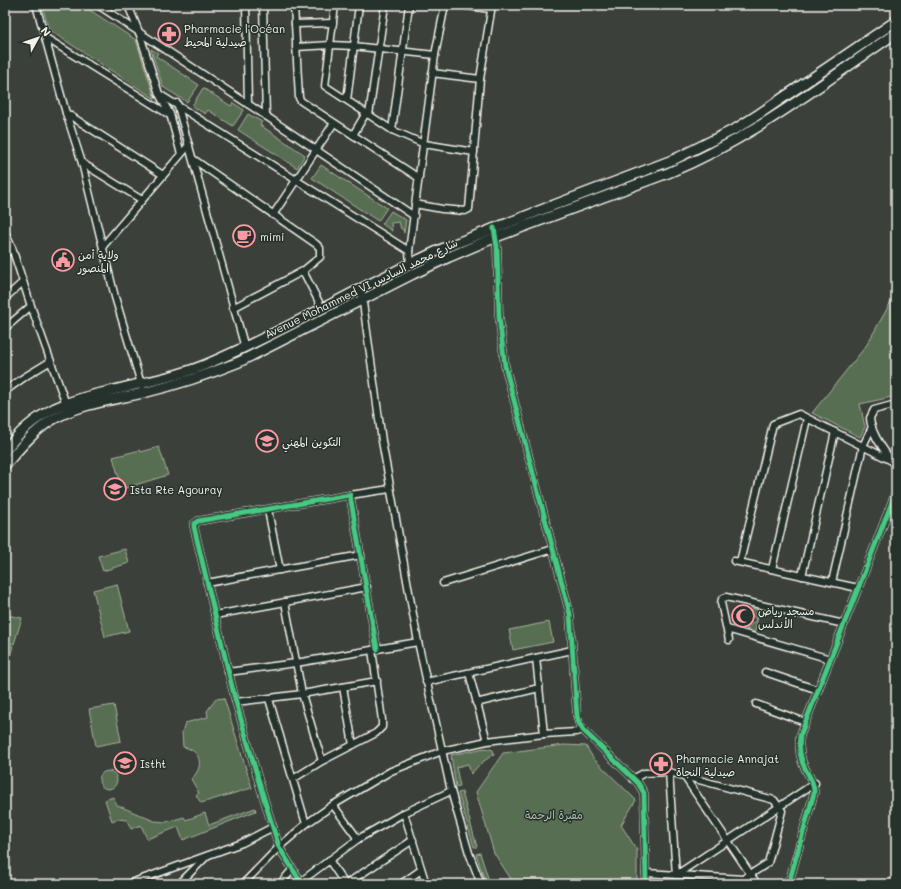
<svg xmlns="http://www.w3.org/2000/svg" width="901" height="889" font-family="Mali,'Playpen Sans Arabic',sans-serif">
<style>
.green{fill:#596e52;stroke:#a6b09d}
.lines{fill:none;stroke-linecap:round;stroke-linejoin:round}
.minor-casing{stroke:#f4f1e8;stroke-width:9}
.secondary-casing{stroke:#f4f1e8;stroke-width:12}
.minor{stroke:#26332d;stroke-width:6}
.secondary{stroke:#26332d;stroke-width:9}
.cycleway-casing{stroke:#26332d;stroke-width:8}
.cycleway{stroke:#46c982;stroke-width:5}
.labels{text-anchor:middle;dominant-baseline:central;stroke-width:3;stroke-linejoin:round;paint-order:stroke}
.poi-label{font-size:11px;fill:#f4f1e8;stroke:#26332d;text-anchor:start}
.street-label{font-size:11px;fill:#f4f1e8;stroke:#26332d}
.park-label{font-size:11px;fill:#b6bdac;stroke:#26332d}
</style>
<rect width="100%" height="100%" fill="#3b403a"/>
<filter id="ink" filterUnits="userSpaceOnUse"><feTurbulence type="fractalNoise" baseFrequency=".025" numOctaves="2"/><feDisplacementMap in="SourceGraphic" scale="8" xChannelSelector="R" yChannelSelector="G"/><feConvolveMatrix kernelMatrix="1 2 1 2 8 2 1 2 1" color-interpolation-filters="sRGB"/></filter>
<g filter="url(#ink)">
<g class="green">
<polygon points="42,5 82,5 136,40 155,99 49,30"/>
<polygon points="151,49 158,53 156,56 199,85 187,102 163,87 151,50"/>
<polygon points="203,88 231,106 233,103 244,110 233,126 208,110 205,114 192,106"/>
<polygon points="248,114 262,122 260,125 305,155 297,168 238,130"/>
<polygon points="321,165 387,208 378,221 312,178"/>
<polygon points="391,211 406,220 404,233 403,229 401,229 399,222 391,223 392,231 382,224"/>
<polygon points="896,293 896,396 860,404 865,427 860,437 812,413 866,346"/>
<polygon points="159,447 168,475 122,489 113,457 140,450 141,452"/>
<polygon points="125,549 129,563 103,571 98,556"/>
<polygon points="117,584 129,631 105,637 93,590"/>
<polygon points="752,608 759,610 755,632 746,629 756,620 750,612"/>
<polygon points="7,615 22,618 14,644 5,641 5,619"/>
<polygon points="549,622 553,642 513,650 509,630"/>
<polygon points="5,643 13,646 5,674"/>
<path d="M224 698 252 788 201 803 196 795 199 793 191 779C205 767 201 750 183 747L182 732 185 723 208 717 207 711 216 699Z"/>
<polygon points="114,705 121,741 96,746 89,709"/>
<polygon points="564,745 586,746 593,758 636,800 621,825 637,850 637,884 518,884 515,880 507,884 506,882 511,879 494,853 476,792 503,753"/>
<polygon points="485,748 493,750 494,754 480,764 471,774 468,764 456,767 460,786 456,787 451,755"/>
<circle cx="108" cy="780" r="9"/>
<polygon points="462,792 477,847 474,847 458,793"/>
<polygon points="113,797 117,805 154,821 166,822 184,817 186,820 205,813 209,825 255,808 256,811 183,840 178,827 147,839 141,825 131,829 127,820 117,819 112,821 105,800"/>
<polygon points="480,853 490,884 486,884 476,854"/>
</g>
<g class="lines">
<g class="minor-casing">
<g id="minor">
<polyline points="36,5 66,113 82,163 115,297 142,387"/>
<polyline points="98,5 266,116 414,216"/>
<polyline points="128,5 139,32 159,94 170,114 181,154"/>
<polyline points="246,5 248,104"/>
<polyline points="263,5 266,116"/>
<polyline points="294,5 299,98 301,101 419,178"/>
<polyline points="335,5 325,86 392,130 424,144 474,152"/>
<polyline points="459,5 491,9"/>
<polyline points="295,24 333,23"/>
<polyline points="46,38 168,114"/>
<polyline points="296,47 331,45 353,46 435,55"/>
<polyline points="432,73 480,79"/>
<polyline points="159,94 409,251"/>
<polyline points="347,100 359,5"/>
<polyline points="177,103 245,348"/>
<polyline points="66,113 163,175"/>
<polyline points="369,115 385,5"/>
<polyline points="392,130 409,5"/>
<polyline points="353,135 366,113"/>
<polyline points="193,159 316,244 320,248 320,257 303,271 233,308"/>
<polyline points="82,163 142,200"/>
<polyline points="415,204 442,209 465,211 469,209 480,79 492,5"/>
<polyline points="273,215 334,123"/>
<polyline points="5,232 12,248 31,306 67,407"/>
<polyline points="495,235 497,247 499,316 505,366 570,614 577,716 579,723 583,730 638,783 644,793 646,884"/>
<polyline points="103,246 189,145"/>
<polyline points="5,254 12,248"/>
<polyline points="410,266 409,251 435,55 445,5"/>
<polyline points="303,271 322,308"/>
<polyline points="361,288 382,441 418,642 451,791 469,853 481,884"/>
<polyline points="5,298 23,282"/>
<polyline points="5,328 31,306"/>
<polyline points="5,391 26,376 51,361"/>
<path d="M890 459C882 447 871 433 870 418L874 410 896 404"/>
<polyline points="350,495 390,489"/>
<polyline points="268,510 280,570"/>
<polyline points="734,561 858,588"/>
<polyline points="740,562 773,424 799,414 896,463"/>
<polyline points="772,569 807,419"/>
<polyline points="802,576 835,432"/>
<polyline points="832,582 863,446 872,427"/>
<polyline points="207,583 361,555"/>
<polyline points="443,583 553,549"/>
<polyline points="285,602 302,694 322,761"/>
<polyline points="215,615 367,587"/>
<polyline points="727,629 830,659"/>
<polyline points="729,640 721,603 722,599 726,597 844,624"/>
<polyline points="536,658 544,734"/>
<polyline points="228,672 296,663 418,642"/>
<polyline points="765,672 818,690"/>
<polyline points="469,673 487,741"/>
<polyline points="426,682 572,650"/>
<polyline points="343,687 353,745"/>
<polyline points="269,699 306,824"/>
<polyline points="236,702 302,694 377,681"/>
<polyline points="476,703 539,688"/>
<polyline points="756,704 805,722"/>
<polyline points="669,772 676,875 815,783"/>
<polyline points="684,776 757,884"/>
<polyline points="293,779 322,761 376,733 382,727 382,720 372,650"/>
<polyline points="633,779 644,773 669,772 774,800 782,811 768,863 743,879 646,873"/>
<polyline points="333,805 358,839"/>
<polyline points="404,813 426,884"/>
<polyline points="329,860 345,884"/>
<polyline points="300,882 358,839 404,813 451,791"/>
<polyline points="128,884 242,843 273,827"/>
<polyline points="179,884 207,856"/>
<polyline points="243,884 279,847 306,824 333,805 391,771 442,751 487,741 544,734 576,732 583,730"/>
<polyline points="280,884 292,870"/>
<polyline points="302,884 279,847 261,789 234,695 194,527 194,524 198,521 350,495 377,649"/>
<polyline points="346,884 413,840"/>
<polyline points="401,884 421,870"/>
<path d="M782 884 790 879 814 793C815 781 805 772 802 761 799 752 799 744 800 736L896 492"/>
</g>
</g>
<g class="secondary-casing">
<g id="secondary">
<path d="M5 451C18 433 35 418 55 408 73 400 91 395 110 391 145 382 181 376 214 361 293 327 366 283 444 248L554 205 675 159 737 128 759 114 896 21"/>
<path d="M5 465C19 449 32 433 50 421 78 404 112 400 143 393 176 385 207 375 239 362L413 274 449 257 496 237 668 173C752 139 822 83 896 33"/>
</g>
</g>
<use href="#minor" class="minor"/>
<use href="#secondary" class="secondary"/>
<g class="cycleway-casing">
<g id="cycleway">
<polyline points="494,228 497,247 499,316 505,366 570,614 577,716 579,723 583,730 638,783 644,793 646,884"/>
<polyline points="302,884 279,847 261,789 234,695 194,527 194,524 198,521 350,495 377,649"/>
<path d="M782 884 790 879 814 793C815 781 805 772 802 761 799 752 799 744 800 736L896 492"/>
</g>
</g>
<use href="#cycleway" class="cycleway"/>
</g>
</g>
<defs>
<g id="pharmacy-ring" transform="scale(1.15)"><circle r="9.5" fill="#26332d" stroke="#ff9aa2" stroke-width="1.5"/><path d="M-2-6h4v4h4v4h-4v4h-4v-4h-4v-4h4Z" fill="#ff9aa2"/></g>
<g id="cafe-ring" transform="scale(1.15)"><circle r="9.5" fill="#26332d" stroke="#ff9aa2" stroke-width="1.5"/><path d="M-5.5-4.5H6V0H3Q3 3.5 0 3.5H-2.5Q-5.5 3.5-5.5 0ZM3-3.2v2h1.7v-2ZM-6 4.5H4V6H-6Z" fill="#ff9aa2"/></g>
<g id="civic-ring" transform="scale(1.15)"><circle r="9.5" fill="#26332d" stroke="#ff9aa2" stroke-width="1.5"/><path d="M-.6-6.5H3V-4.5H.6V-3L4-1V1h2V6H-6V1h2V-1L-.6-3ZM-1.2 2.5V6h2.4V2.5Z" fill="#ff9aa2"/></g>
<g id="school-ring" transform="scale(1.15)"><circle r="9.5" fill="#26332d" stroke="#ff9aa2" stroke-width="1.5"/><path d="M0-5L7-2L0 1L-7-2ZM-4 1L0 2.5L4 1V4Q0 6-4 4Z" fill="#ff9aa2"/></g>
<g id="university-ring" transform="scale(1.15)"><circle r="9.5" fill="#26332d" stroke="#ff9aa2" stroke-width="1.5"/><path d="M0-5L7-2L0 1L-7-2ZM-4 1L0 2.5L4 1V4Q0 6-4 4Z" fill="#ff9aa2"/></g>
<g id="mosque-ring" transform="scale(1.15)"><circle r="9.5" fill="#26332d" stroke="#ff9aa2" stroke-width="1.5"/><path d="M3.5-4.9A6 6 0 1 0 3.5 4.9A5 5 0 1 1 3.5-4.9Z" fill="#ff9aa2"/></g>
</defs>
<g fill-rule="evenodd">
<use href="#pharmacy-ring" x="169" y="34"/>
<use href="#cafe-ring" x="244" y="236"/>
<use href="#civic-ring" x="63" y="260"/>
<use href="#school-ring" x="267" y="441"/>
<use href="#university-ring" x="115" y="489"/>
<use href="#mosque-ring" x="743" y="616"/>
<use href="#university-ring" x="125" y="763"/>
<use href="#pharmacy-ring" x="661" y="764"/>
</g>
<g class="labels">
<g class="poi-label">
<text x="184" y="28">Pharmacie l'Océan<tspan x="184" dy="13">صيدلية المحيط</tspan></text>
<text x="260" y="236">mimi</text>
<text x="78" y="254">ولاية أمن<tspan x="78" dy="13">المنصور</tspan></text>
<text x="282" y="441">التكوين المهني</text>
<text x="130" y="489">Ista Rte Agouray</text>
<text x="758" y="610">مسجد رياض<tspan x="758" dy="13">الأندلس</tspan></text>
<text x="676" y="758">Pharmacie Annajat<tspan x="676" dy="13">صيدلية النجاة</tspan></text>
<text x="140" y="763">Istht</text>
</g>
<g class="street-label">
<text transform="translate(361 288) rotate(-26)">Avenue Mohammed VI شارع محمد السادس</text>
</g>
<g class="park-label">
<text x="554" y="814">مقبرة الرحمة</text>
</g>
</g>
<rect width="901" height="889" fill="none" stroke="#26332d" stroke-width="20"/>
<rect x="10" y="10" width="881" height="869" fill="none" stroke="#f4f1e8" stroke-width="1.5" filter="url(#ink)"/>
<g transform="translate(38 38) rotate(50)" stroke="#26332d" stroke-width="3" paint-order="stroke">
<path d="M0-3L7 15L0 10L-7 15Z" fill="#f4f1e8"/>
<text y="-6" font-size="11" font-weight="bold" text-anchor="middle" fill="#f4f1e8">N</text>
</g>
</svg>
